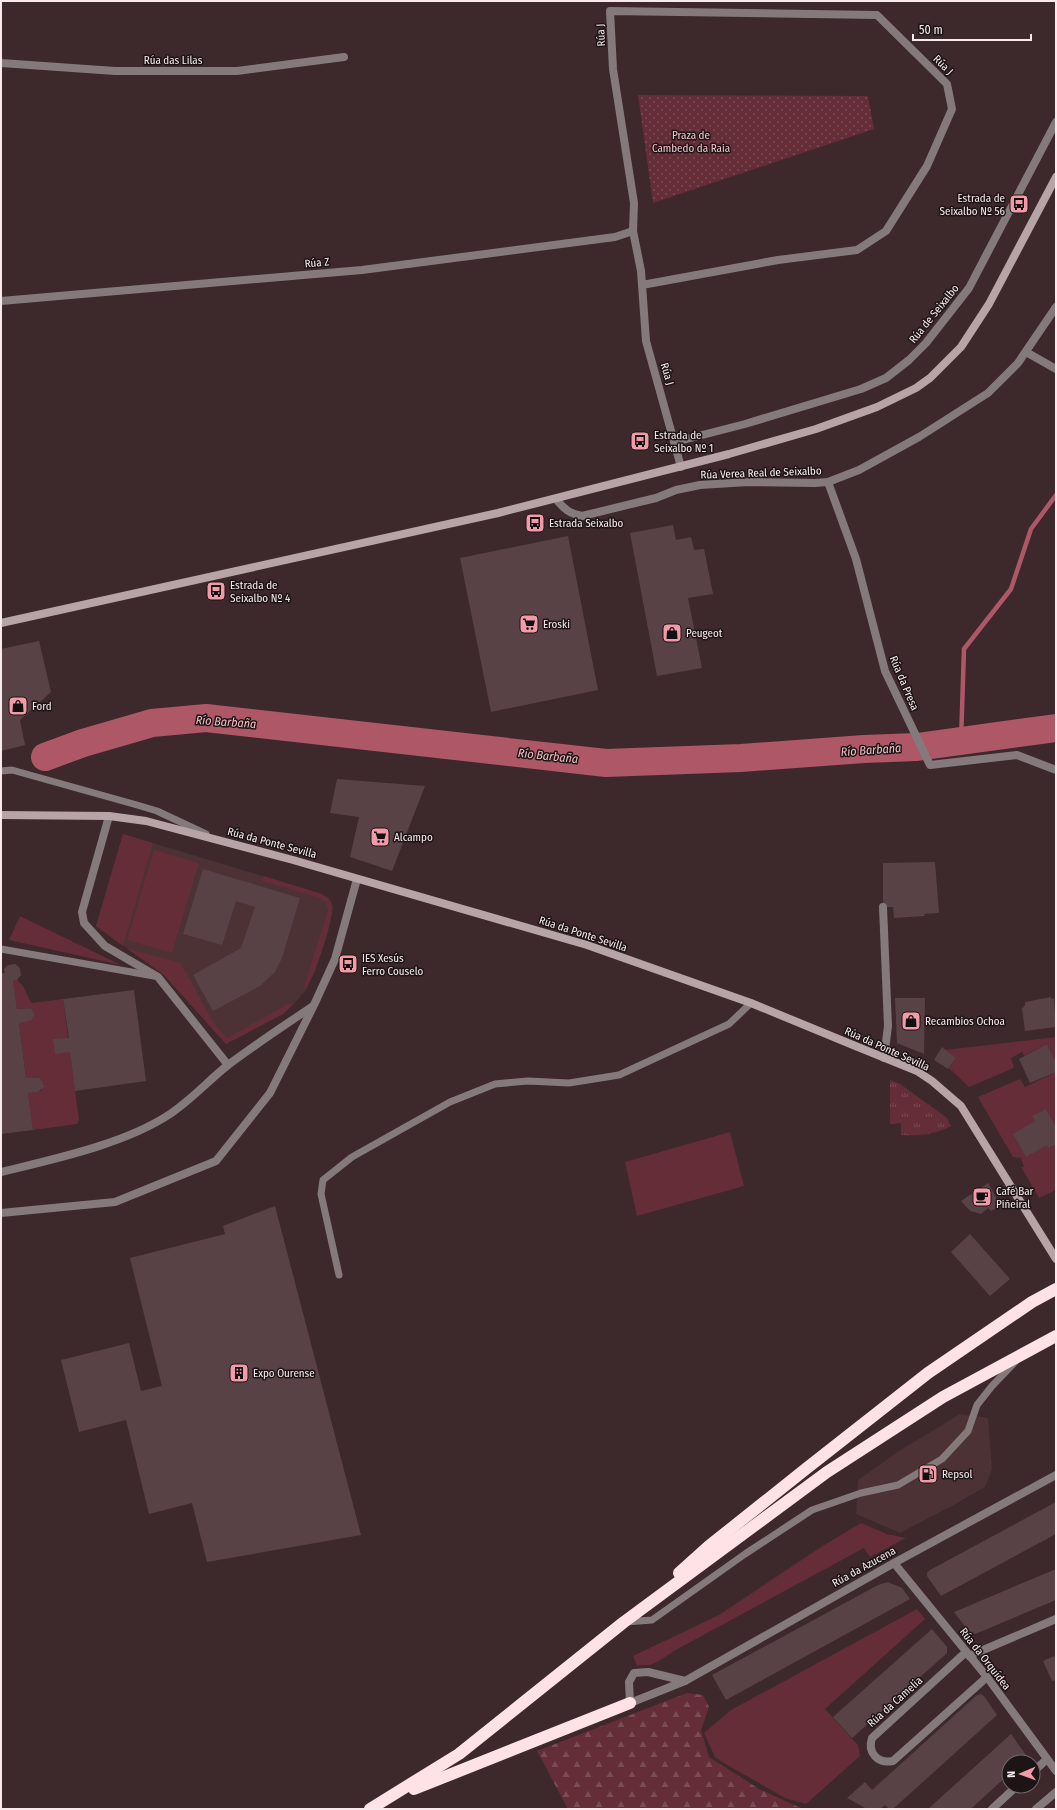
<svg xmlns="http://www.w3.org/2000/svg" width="1057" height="1810" font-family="'Fira Sans Condensed',sans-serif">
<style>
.built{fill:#4c3135}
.grass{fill:url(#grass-tufts)}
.forest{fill:url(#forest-firs)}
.park{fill:url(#park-dots)}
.garden{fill:#642d38}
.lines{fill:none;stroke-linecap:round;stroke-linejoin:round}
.stream{stroke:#ad5767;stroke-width:4.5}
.river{stroke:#ad5767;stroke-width:28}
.building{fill:#584245}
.lane{stroke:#857a7b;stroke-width:7}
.street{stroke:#857a7b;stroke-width:8}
.secondary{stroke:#b6a4a6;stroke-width:8}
.highway{stroke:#fee2e5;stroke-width:12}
.labels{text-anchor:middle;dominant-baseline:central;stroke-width:3;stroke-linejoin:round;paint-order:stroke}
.street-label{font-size:11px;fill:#f8eaec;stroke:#1d1415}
.park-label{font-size:11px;fill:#f7c5cc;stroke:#1d1415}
.poi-label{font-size:11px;fill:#f8eaec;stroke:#1d1415;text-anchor:start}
.water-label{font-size:12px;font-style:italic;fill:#f2c1c7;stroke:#1d1415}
</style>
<defs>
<pattern id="grass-tufts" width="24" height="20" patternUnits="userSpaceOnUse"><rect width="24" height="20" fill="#642d38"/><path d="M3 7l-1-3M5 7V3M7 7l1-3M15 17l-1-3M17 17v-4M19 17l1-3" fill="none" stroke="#7b4c55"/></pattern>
<pattern id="forest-firs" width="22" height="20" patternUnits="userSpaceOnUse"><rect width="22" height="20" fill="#642d38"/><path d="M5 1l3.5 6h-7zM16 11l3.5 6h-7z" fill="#7b4c55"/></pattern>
<pattern id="park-dots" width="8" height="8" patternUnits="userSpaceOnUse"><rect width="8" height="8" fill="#642d38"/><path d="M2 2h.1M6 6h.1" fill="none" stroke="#7b4c55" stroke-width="1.8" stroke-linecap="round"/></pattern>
</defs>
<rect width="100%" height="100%" fill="#3d282b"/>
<g class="built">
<polygon points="123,834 322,894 329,898 333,906 332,914 315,972 305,991 294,1004 283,1014 226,1044 163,974 96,926"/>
<polygon points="960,1414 988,1418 992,1469 985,1487 950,1507 900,1533 856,1514 858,1480 899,1451"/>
</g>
<path class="grass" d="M890 1080 900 1084 947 1118 951 1126C934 1135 919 1136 901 1135V1123L890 1124Z"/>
<polygon class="forest" points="687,1693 703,1695 709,1707 701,1730 709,1757 759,1789 803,1809 568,1809 537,1751"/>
<polygon class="park" points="638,95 868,96 874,129 653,203"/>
<g class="garden">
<polygon points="123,834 153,843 123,946 96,926"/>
<polygon points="154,850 199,863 172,953 127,940"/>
<path d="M264 876 322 894 331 902C337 916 314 976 305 991L304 986 328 911 326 903 320 898 262 881Z"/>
<polygon points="20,916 121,965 9,940"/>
<polygon points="126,948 181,963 211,1018 210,1018 227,1038 288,1004 293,1004 283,1014 226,1044 163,974"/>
<polygon points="17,980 23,986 31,1003 63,999 79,1120 77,1124 33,1130 28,1093 41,1091 44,1084 39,1078 26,1078 19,1023 31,1021 35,1014 31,1008 17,1009 13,981"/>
<polygon points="1056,1037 1056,1062 1047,1044 1024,1056 1022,1052 1011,1058 1014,1068 969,1087 949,1068 956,1058 945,1050"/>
<polygon points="1056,1072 1056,1190 1039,1198 1021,1167 1024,1167 1021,1158 1013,1157 978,1097 1020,1079 1025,1087"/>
<polygon points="730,1132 744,1186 637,1216 625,1162"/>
<path d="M861 1523 887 1534 906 1538 870 1557 864 1548 674 1651C666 1656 659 1662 650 1665 645 1666 642 1664 637 1666L633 1656 719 1615 821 1547Z"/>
<polygon points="917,1609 925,1619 825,1709 858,1745 860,1756 806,1804 785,1798 722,1762 715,1757 704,1733 731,1710"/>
</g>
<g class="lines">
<polyline class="stream" points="961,741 964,649 1011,589 1031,529 1056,495"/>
<polyline class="river" points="45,757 83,743 152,723 206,718 606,763 741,758 864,749 917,747 1056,728"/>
</g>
<g class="building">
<polygon points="673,525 676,540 691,537 694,550 704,549 713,594 688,598 702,668 657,676 630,533"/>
<polygon points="568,536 598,690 491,712 460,558"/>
<polygon points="39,641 51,692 20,720 25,745 1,751 1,649"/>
<polygon points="337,779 425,786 392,871 350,857 359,817 330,813"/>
<polygon points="935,862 939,913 924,914 925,916 894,918 893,907 883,907 883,863"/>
<polygon points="203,869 300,898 282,958 275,972 260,986 213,1011 193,975 241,948 255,907 236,901 222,945 183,934"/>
<polygon points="15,964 20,968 21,975 17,980 13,981 17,1009 31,1008 35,1014 31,1021 19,1023 26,1078 39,1078 43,1082 44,1087 38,1092 28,1093 33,1130 1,1134 1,973 5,973 4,969 8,965"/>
<polygon points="134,990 146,1081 75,1091 70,1052 55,1054 53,1039 69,1038 63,999"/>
<polygon points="1051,997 1051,999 1054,998 1056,1027 1025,1031 1022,1009 1025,1005 1025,1002"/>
<polygon points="895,998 925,998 924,1054 897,1043"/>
<polygon points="1047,1044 1056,1062 1056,1072 1030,1083 1019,1059"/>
<polygon points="942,1047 956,1058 948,1069 934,1060"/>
<polygon points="1046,1109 1056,1127 1056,1144 1048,1148 1047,1145 1026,1157 1013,1134 1035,1121 1032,1116"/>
<polygon points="988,1183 1001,1206 991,1211 988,1208 981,1214 970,1211 961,1201"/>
<polygon points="275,1206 361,1535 207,1562 192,1503 149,1514 126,1420 79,1432 61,1360 129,1343 141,1391 162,1386 130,1258 225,1234 223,1226"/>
<polygon points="970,1234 1010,1279 990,1296 951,1252"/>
<polygon points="1056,1502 1056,1534 941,1596 927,1576 927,1573 930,1570"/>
<polygon points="1056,1569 1056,1600 975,1634 970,1633 954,1612"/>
<polygon points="888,1582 902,1588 910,1599 726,1700 712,1675 878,1585"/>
<polygon points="932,1629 947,1647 947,1653 852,1738 833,1717"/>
<polygon points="1054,1656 1056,1660 1056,1680 1052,1681 1043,1661"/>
<polygon points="981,1694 984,1696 997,1715 893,1809 889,1809 885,1805 880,1809 867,1809 847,1798 865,1782 872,1790 977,1695"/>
<polygon points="1011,1734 1026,1755 1026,1759 1023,1762 1009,1762 1009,1774 974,1806 971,1809 928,1809"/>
</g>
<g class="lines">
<g class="lane">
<polyline points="1,771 12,770 137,805 157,811 206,834"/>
<polyline points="1,949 154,976"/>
<polyline points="339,1275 321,1194 323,1180 352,1157 450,1102 495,1084 528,1081 569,1083 619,1075 729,1024 751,1003"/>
<polyline points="626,1622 652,1620 745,1554 812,1510 861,1493 898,1485 942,1459 968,1431 977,1405 992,1386 1015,1362"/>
</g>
<g class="street">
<polyline points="1,63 115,71 237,71 344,57"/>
<polyline points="642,285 778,260 857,250 886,231 927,166 952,109 947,84 877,15 610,11 613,69 634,203 633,231 641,271 646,341 681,467"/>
<polyline points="1,301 362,270 615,237 633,231"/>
<polyline points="1026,352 1056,369"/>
<polyline points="675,442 745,424 861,389 886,378 909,360 926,343 969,288 1056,122"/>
<polyline points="828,482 856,559 885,671 930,765 1017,755 1056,770"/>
<path d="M556 499C564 509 570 514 582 516L656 498 676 490 700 485 748 482 815 483 828 482 859 470 919 437 988 393 1018 363 1056 307"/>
<polyline points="109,816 82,912 84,923 105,946 158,977 228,1065"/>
<polyline points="883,907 888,1026 884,1058"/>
<path d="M1 1172C54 1159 125 1144 170 1114 191 1100 209 1080 228 1065 256 1044 285 1025 313 1006"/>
<polyline points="1,1213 115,1202 216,1161 270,1093 314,1005 335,959 357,879"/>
<polyline points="894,1563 987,1677 1056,1771"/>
<path d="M966 1652 872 1738C867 1753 878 1764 893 1761L987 1677"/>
<polyline points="969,1656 1056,1619"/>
<polyline points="685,1681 648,1672 634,1673 629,1682 630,1703 685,1681 894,1563 1056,1475"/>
<polyline points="1033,1772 1047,1759"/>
<polyline points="992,1809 1017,1786"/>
<polyline points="1036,1809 1056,1792"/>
</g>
<g class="secondary">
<polyline points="1,623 498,513 729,454 816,429 877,407 916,388 930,378 961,347 989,304 1056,177"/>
<polyline points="1,815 109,816 146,821 293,860 587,945 751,1003 853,1045 917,1071 932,1081 961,1106 1056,1259"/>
</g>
<g class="highway">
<polyline points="679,1573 709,1546 807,1468 928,1373 1032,1302 1056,1289"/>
<polyline points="414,1789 630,1703"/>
<polyline points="370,1809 459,1754 624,1622 827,1472 943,1397 1056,1336"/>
</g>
</g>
<defs>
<g id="bus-square" transform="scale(1)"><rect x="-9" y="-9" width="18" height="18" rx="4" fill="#f39aa8" stroke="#1d1415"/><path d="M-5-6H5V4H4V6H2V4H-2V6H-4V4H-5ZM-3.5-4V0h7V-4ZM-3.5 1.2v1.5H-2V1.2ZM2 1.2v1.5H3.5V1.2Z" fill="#111"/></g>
<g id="supermarket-square" transform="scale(1)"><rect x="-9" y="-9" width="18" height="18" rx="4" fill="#f39aa8" stroke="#1d1415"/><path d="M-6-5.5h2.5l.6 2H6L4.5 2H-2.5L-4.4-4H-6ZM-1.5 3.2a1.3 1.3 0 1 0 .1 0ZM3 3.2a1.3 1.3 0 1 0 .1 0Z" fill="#111"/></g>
<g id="shop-square" transform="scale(1)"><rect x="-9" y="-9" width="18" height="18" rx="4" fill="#f39aa8" stroke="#1d1415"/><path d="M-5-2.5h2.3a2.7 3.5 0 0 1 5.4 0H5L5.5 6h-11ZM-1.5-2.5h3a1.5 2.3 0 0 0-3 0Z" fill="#111"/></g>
<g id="cafe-square" transform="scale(1)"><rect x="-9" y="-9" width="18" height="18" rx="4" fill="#f39aa8" stroke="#1d1415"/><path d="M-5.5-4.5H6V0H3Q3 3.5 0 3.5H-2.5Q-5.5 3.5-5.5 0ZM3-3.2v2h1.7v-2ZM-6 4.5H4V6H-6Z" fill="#111"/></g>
<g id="building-square" transform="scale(1)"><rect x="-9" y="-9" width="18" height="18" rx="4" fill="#f39aa8" stroke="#1d1415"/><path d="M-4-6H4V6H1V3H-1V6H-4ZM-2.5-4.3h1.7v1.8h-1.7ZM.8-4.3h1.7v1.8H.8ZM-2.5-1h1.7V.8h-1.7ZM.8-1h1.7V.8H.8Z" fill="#111"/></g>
<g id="fuel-square" transform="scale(1)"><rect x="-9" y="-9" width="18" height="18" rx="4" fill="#f39aa8" stroke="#1d1415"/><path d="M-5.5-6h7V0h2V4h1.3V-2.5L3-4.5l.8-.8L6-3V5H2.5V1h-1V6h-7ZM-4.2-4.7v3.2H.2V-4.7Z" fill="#111"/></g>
</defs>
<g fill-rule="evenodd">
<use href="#bus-square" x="1019" y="204"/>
<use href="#bus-square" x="640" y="441"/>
<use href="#bus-square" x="535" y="523"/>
<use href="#bus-square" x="216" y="591"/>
<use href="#supermarket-square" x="529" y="624"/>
<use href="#shop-square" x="672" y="633"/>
<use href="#shop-square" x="18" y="706"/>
<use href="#supermarket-square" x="380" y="837"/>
<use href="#bus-square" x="348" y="964"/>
<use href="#shop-square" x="911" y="1021"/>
<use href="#cafe-square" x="982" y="1197"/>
<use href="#building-square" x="239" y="1373"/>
<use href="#fuel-square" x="928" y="1474"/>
</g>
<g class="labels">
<g class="street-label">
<text transform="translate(601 35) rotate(-93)">Rúa J</text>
<text x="173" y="60">Rúa das Lilas</text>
<text transform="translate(943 65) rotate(45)">Rúa J</text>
<text transform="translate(317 263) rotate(-5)">Rúa Z</text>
<text transform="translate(934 314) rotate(-51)">Rúa de Seixalbo</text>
<text transform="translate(667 374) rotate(74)">Rúa J</text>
<text transform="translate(761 473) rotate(-2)">Rúa Verea Real de Seixalbo</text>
<text transform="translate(904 683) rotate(67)">Rúa da Presa</text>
<text transform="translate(272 843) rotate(15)">Rúa da Ponte Sevilla</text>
<text transform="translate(583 934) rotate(18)">Rúa da Ponte Sevilla</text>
<text transform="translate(887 1049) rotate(24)">Rúa da Ponte Sevilla</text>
<text transform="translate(864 1567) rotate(-29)">Rúa da Azucena</text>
<text transform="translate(985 1659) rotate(52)">Rúa da Orquídea</text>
<text transform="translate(895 1702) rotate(-42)">Rúa da Camelia</text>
</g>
<g class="park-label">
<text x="691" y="135">Praza de<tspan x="691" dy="13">Cambedo da Raia</tspan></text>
</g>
<g class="poi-label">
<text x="1005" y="198" text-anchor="end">Estrada de<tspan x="1005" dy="13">Seixalbo Nº 56</tspan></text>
<text x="654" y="435">Estrada de<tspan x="654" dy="13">Seixalbo Nº 1</tspan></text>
<text x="549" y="523">Estrada Seixalbo</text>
<text x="230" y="585">Estrada de<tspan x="230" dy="13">Seixalbo Nº 4</tspan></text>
<text x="543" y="624">Eroski</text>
<text x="686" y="633">Peugeot</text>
<text x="32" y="706">Ford</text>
<text x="394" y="837">Alcampo</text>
<text x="362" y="958">IES Xesús<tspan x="362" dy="13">Ferro Couselo</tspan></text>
<text x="925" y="1021">Recambios Ochoa</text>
<text x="996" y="1191">Café Bar<tspan x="996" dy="13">Piñeiral</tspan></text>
<text x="253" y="1373">Expo Ourense</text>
<text x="942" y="1474">Repsol</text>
</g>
<g class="water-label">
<text transform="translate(226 722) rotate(4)">Río Barbaña</text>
<text transform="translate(871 750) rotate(-4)">Río Barbaña</text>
<text transform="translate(548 756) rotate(6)">Río Barbaña</text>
</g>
</g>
<rect width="1057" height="1810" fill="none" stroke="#f8eaec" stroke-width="4"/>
<g transform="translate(1021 1774) rotate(268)"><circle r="19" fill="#1d1415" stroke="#756a6b"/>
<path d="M0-3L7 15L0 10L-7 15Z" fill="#f39aa8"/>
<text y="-6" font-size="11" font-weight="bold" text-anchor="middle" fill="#f8eaec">N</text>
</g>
<path d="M913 34v6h118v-6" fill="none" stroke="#f8eaec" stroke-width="2"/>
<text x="919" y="34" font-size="12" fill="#f8eaec" stroke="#1d1415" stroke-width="3" paint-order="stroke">50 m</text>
</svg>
